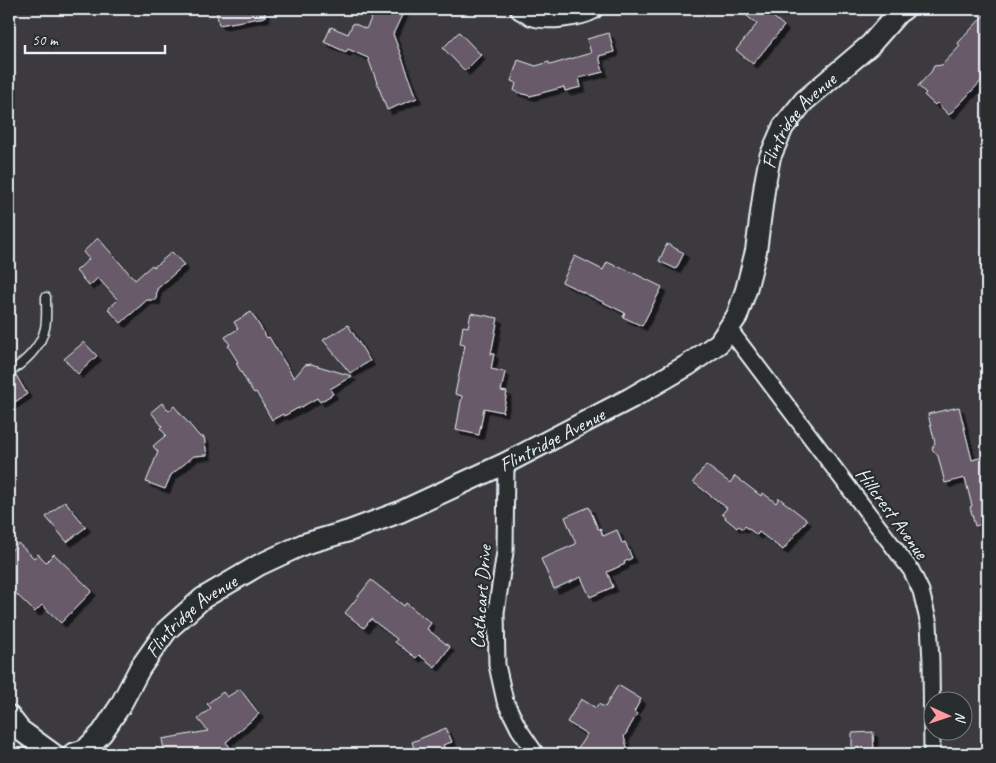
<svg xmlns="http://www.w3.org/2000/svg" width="996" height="763" font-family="Caveat,sans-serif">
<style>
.building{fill:#675a67;stroke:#e8f1f8;filter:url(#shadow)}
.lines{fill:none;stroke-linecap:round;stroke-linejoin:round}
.lane-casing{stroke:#e8f1f8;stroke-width:11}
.street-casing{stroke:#e8f1f8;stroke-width:19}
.secondary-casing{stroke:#e8f1f8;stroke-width:24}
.lane{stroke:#2a2d2e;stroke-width:8}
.street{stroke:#2a2d2e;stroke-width:15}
.secondary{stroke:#2a2d2e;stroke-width:20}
.labels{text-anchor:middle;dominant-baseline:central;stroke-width:4.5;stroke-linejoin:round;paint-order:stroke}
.street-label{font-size:20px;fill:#e8f1f8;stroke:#2a2d2e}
</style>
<defs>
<filter id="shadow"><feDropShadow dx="4.5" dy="4.5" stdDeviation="0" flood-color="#0009"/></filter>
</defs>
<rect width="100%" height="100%" fill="#3c3a3f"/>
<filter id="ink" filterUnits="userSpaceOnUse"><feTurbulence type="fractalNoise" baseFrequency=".02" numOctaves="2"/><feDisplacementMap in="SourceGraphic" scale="10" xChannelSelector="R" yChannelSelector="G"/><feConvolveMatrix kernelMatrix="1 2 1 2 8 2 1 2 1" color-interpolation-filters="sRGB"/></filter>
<g filter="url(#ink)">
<g class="building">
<polygon points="216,9 265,9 265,17 219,25"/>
<polygon points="376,9 405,9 393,34 417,98 387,110 368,58 348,49 346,52 324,42 331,27 348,34 353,23 366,29"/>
<polygon points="738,9 776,9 771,15 784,26 753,64 736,50 757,24"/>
<polygon points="987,12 987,75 949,115 937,103 935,105 924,95 926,93 918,86 931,72 934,66 942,65 960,46 958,43"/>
<polygon points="459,32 481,55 465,71 443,48"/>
<polygon points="609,33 614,52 599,56 603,72 579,78 581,87 565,91 564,87 530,96 514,91 516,83 511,81 518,60 536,66 549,62 550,65 591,53 587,39"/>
<polygon points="98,238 135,280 152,265 154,267 172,252 184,265 157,289 156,300 147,300 121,323 108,309 118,300 98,278 89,286 76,271 89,259 83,252"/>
<polygon points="667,244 684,253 676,269 659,261"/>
<polygon points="575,256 603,270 607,262 618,267 619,266 662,287 642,326 623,317 625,313 562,282"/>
<polygon points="251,312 267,338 269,337 294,378 305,365 311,364 352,376 330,389 333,394 320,402 317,398 298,409 298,408 284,416 283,414 272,420 256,392 254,393 248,384 236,363 238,362 228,346 230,345 225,337 238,329 234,322"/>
<polygon points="471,313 498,318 491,354 494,354 491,369 505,372 501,391 507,392 503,412 484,408 479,435 456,430 462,396 455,394 465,345 460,344 463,326 468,327"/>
<polygon points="348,325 370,361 350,373 323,340"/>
<polygon points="84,342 97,356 78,374 64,359"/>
<polygon points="16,375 27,394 9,406 9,379"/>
<polygon points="162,403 169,411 174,406 200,437 204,437 207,455 194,456 171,475 165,489 146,482 158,452 153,446 166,435 160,428 162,426 151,412"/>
<polygon points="959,407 972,460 987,456 987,523 975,526 970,507 972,506 965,478 945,483 938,456 932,449 935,443 928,414"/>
<polygon points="706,465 730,483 735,476 761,496 763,493 776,503 779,498 807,520 783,550 759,532 757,535 745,526 743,529 739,526 737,528 725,518 726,517 722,514 727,508 693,482"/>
<polygon points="65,501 86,527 67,542 46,517"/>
<polygon points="589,507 598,529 600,528 603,536 617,530 622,543 625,542 632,558 624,562 625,564 607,572 613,587 590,597 581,577 554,589 541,559 576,544 565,517"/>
<polygon points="18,543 34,558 38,554 46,562 54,554 92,591 61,623 42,605 35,612 9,587 9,553"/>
<polygon points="371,580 404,606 406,603 431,623 427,629 450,647 435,667 419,655 416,658 395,642 397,639 371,619 364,628 345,613"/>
<polygon points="618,685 641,699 634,712 637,714 624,737 629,754 574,754 587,734 567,722 581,699 596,708 598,704 605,707"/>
<polygon points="240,689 259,714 226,742 235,754 165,754 162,739 208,731 198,719 211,708 207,704 223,692 227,697"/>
<polygon points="446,728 452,742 443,745 447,754 416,754 412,742"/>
<polygon points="873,732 874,754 852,754 852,733"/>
</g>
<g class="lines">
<g class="lane-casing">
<path id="lane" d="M9 373C24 362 41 348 45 328 47 319 46 307 46 297"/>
</g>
<g class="street-casing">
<g id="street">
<polyline points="729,329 911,570 921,591 929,624 931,661 932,754"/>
<polyline points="506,463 505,552 496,612 497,665 505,701 519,729 536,754"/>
</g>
</g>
<g class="secondary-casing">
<g id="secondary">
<path d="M521 9C525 11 529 13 532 15 546 20 580 16 592 9"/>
<polyline points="9,716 20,730 53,754"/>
<path id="s1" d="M73 754 85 750 102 733 120 706 140 668 167 630 203 598 259 565 304 544 349 531 400 512 506 463 631 398 688 365 719 343 737 316 746 290 756 251 765 183 770 157 783 127 804 101 870 45 898 13 904 9"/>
</g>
</g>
<use href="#lane" class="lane"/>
<use href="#street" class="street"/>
<use href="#secondary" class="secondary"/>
</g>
</g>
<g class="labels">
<g class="street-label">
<text stroke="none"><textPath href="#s1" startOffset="1026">Flintridge Avenue</textPath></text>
<text stroke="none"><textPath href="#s1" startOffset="591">Flintridge Avenue</textPath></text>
<text transform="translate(892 513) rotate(54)">Hillcrest Avenue</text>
<text transform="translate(481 597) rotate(-86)">Cathcart Drive</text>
<text stroke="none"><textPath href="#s1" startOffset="186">Flintridge Avenue</textPath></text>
</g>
</g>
<rect width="996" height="763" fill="none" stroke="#2a2d2e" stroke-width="30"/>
<rect x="15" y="15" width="966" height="733" fill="none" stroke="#e8f1f8" stroke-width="2" filter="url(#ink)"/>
<g transform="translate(948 716) rotate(93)"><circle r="24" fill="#2a2d2e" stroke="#767b7f"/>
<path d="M0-4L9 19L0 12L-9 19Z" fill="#ff9aa2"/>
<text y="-8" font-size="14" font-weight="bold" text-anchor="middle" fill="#e8f1f8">N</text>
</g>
<path d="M25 45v8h140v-8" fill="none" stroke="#e8f1f8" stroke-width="2.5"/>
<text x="32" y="45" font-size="15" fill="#e8f1f8" stroke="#2a2d2e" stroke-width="4" paint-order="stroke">50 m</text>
</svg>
